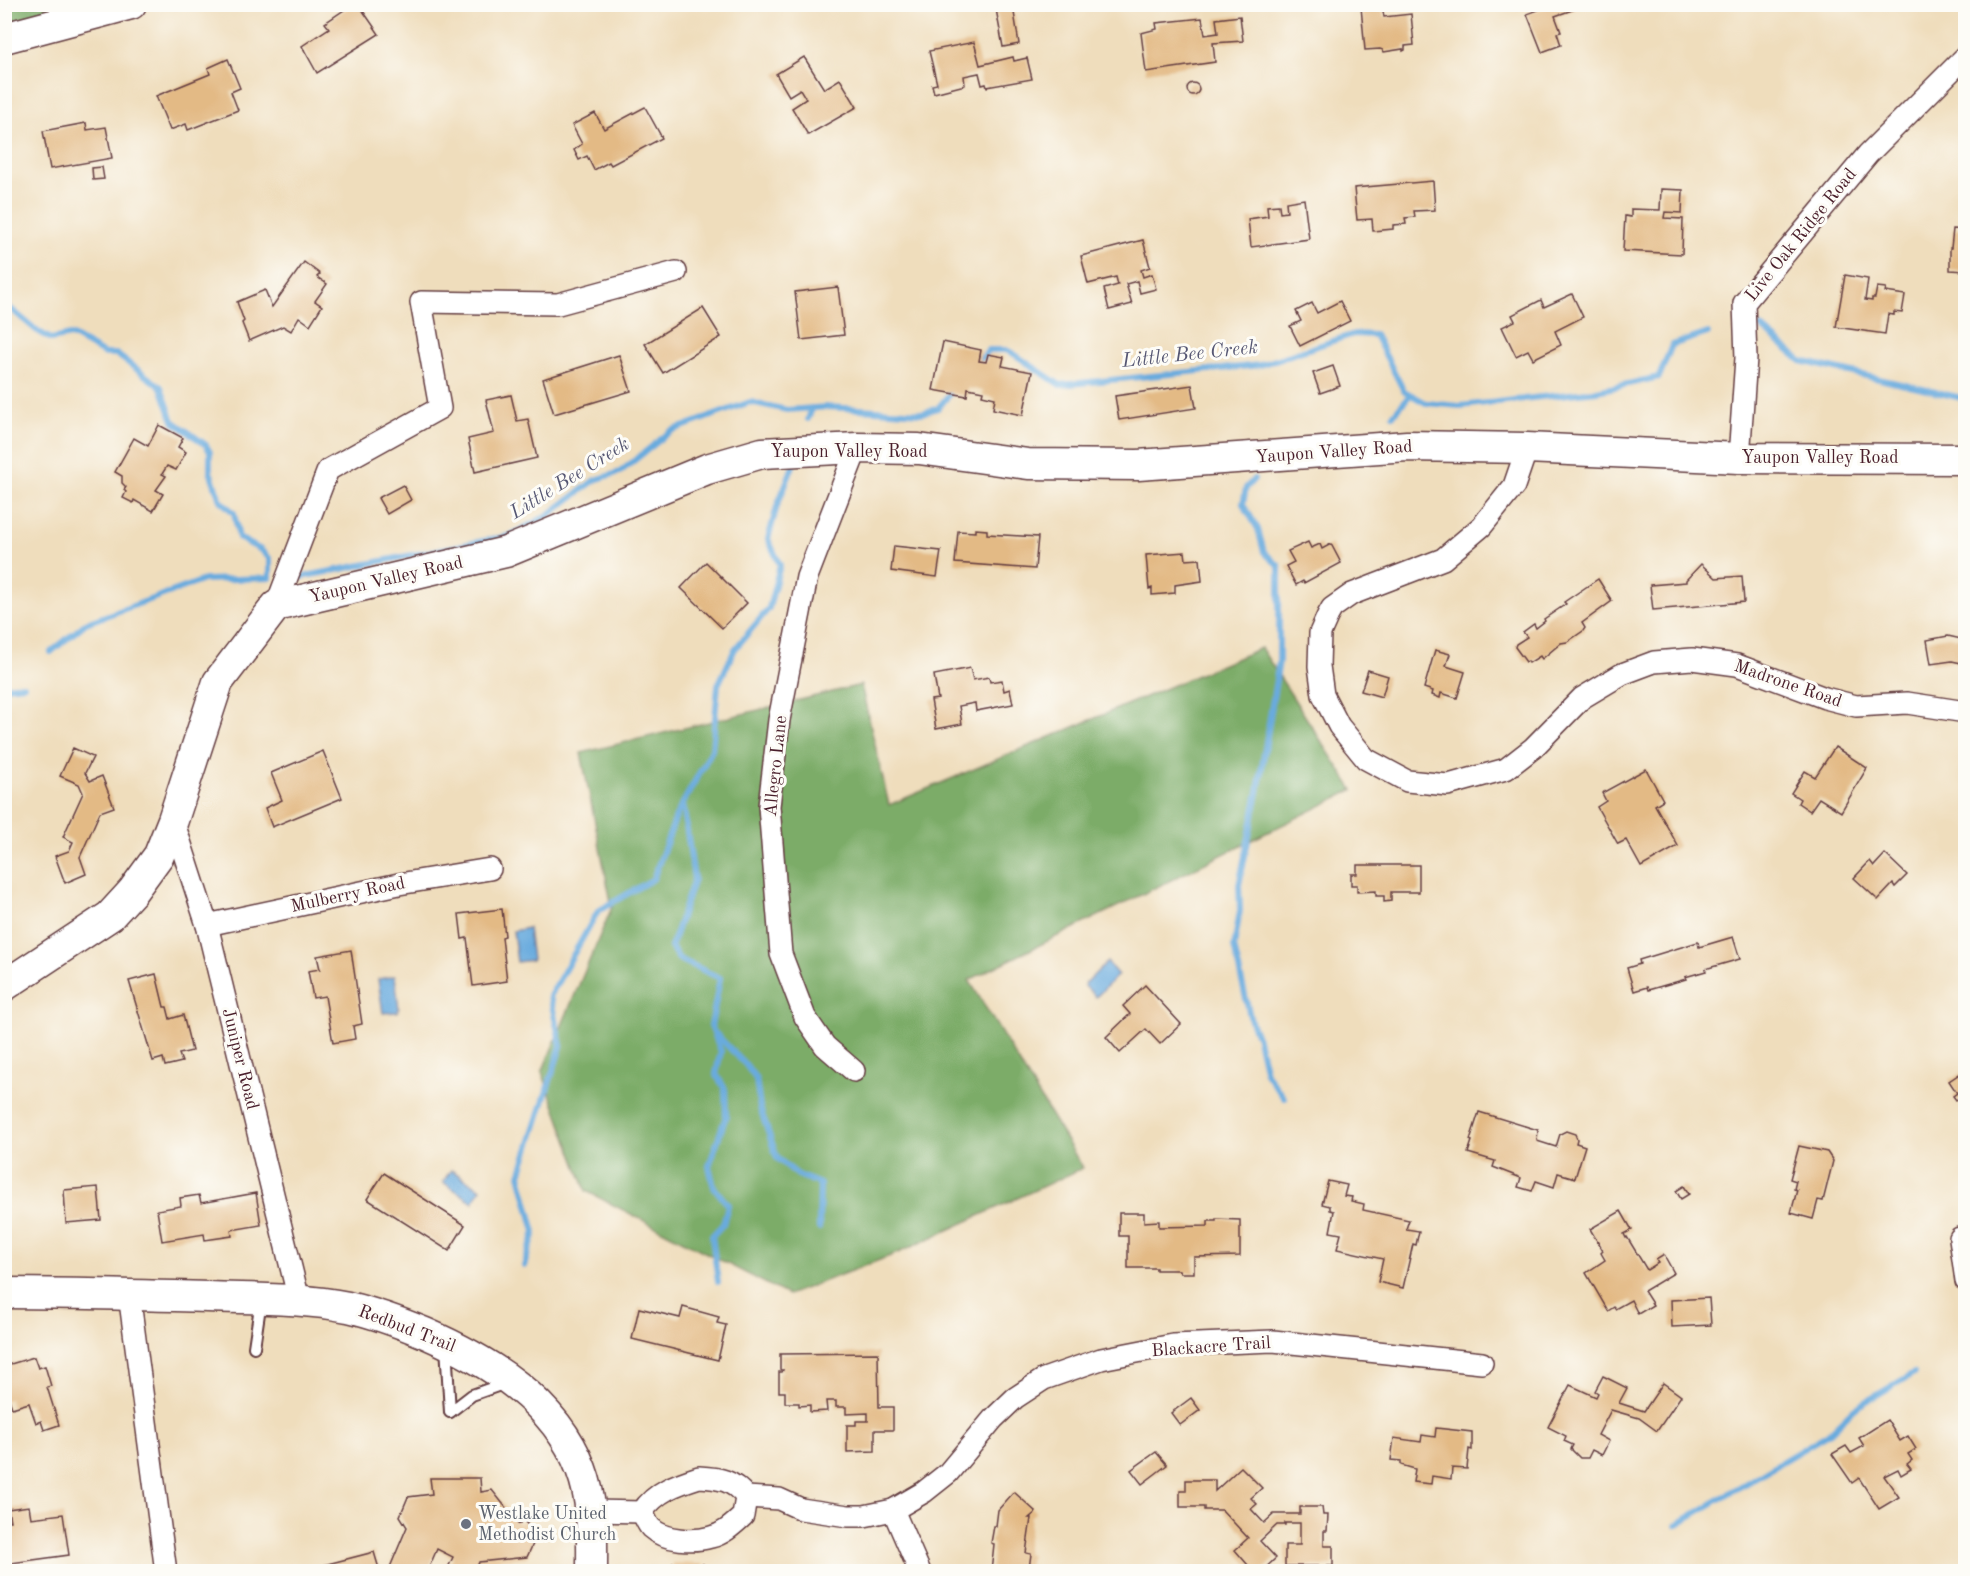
<svg xmlns="http://www.w3.org/2000/svg" width="1970" height="1576" font-family="'Old Standard TT',serif">
<style>
.forest{fill:#7cac67;stroke:#636649;stroke-width:1.5}
.water{fill:#69abde;stroke:#5a6584;stroke-width:1.5}
.lines{fill:none;stroke-linecap:round;stroke-linejoin:round}
.stream{stroke:#69abde;stroke-width:6}
.building{fill:#e3ba85}
.lane-casing{stroke:#633c41;stroke-width:14}
.street-casing{stroke:#633c41;stroke-width:24}
.secondary-casing{stroke:#633c41;stroke-width:33}
.lane{stroke:#fff;stroke-width:10}
.street{stroke:#fff;stroke-width:21}
.secondary{stroke:#fff;stroke-width:30}
.worship-dot{fill:#6b7280;stroke:#fdfcf7;stroke-width:2}
.labels{text-anchor:middle;dominant-baseline:central;stroke-width:6;stroke-linejoin:round;paint-order:stroke}
.street-label{font-size:18px;fill:#4a1f2b;stroke:#fdfcf7}
.worship-label{font-size:18px;fill:#5b616d;stroke:#fdfcf7;text-anchor:start}
.water-label{font-size:20px;font-style:italic;fill:#565773;stroke:#fdfcf7}
</style>
<rect width="100%" height="100%" fill="#fdfcf7"/>
<filter id="ink" filterUnits="userSpaceOnUse"><feTurbulence type="fractalNoise" baseFrequency=".0167" numOctaves="2"/><feDisplacementMap in="SourceGraphic" scale="12" xChannelSelector="R" yChannelSelector="G"/><feConvolveMatrix kernelMatrix="1 2 1 2 8 2 1 2 1" color-interpolation-filters="sRGB"/></filter>
<filter id="wash" filterUnits="userSpaceOnUse"><feTurbulence type="fractalNoise" baseFrequency=".008" numOctaves="4" result="noise"/><feDisplacementMap in="SourceGraphic" scale="24" xChannelSelector="R" yChannelSelector="G"/><feGaussianBlur stdDeviation="1.35" result="paint"/><feColorMatrix in="noise" values="0 0 0 0 0 0 0 0 0 0 0 0 0 0 0 0 0 1.4 0 .05"/><feComposite in="paint" operator="in"/></filter>
<g filter="url(#wash)">
<rect width="100%" height="100%" fill="#efddbc"/>
<g class="forest">
<polygon points="5,5 78,5 5,24"/>
<polygon points="1261,648 1353,790 969,980 1083,1168 898,1253 788,1295 586,1191 542,1072 612,907 581,753 861,685 889,805"/>
</g>
<g class="water">
<polygon points="528,928 532,960 517,962 513,931"/>
<polygon points="1107,962 1118,975 1096,997 1084,985"/>
<polygon points="395,976 399,1009 397,1012 383,1013 378,979"/>
<polygon points="451,1170 481,1189 473,1202 443,1182"/>
</g>
<g class="lines">
<g class="stream">
<polyline points="4,303 36,330 51,339 71,335 105,354 116,354 161,387 173,421 206,445 210,452 210,471 220,500 234,513 239,538 261,550 270,559 270,578 204,580 86,623 51,652"/>
<polyline points="1761,327 1801,361 1966,399"/>
<polyline points="982,358 989,350 1006,350 1014,354 1060,385 1260,365 1354,334 1375,335 1404,391 1426,403 1460,406 1597,391 1659,377 1672,345 1708,333"/>
<polyline points="1393,415 1410,395"/>
<polyline points="808,419 812,408"/>
<polyline points="1254,479 1246,488 1243,504 1258,529 1264,552 1279,566 1279,661 1258,792 1239,885 1240,910 1234,947 1251,1021 1258,1039 1266,1073 1284,1098"/>
<polyline points="301,577 509,536 547,516 595,480 620,472 671,431 750,402 787,410 828,407 922,413 938,408 949,395"/>
<polyline points="4,687 24,685"/>
<polyline points="683,804 694,879 671,947 679,959 720,978 711,1026 721,1051 716,1074 725,1089 726,1116 709,1166 714,1187 728,1205 723,1224 712,1236 718,1282"/>
<polyline points="715,1033 746,1065 756,1079 760,1108 777,1158 798,1175 820,1184 819,1228"/>
<polyline points="524,1266 535,1232 520,1175 561,1046 550,996 598,911 653,879 677,814 712,750 718,685 735,649 769,608 780,565 768,539 777,506 793,466"/>
<polyline points="1676,1525 1828,1434 1855,1408 1914,1373"/>
</g>
</g>
<g id="blocks">
<g class="building">
<polygon points="353,4 362,4 363,6 361,8 379,34 317,73 302,46 329,28 325,23"/>
<polygon points="1545,4 1573,4 1575,9 1555,16 1561,32 1557,33 1561,45 1542,52 1527,14 1546,7"/>
<polygon points="1382,5 1384,17 1411,14 1414,45 1405,46 1405,50 1403,51 1403,49 1384,52 1383,50 1380,49 1365,50 1361,7"/>
<polygon points="1013,6 1019,44 1003,47 996,9"/>
<polygon points="1240,16 1243,41 1213,43 1215,62 1146,72 1141,33 1157,29 1156,23 1202,18 1205,35 1218,33 1216,19"/>
<polygon points="974,42 980,65 1013,57 1014,61 1027,58 1032,79 987,87 986,84 982,85 979,73 964,76 965,85 934,93 932,85 937,84 929,51"/>
<polygon points="804,57 824,89 840,79 857,107 808,135 792,108 806,99 800,89 789,96 776,74"/>
<polygon points="228,59 240,88 231,92 238,110 188,130 186,124 170,130 156,96 210,74 208,68"/>
<circle cx="1193" cy="89" r="6"/>
<polygon points="645,107 662,138 611,165 609,162 594,170 587,156 579,160 574,150 582,144 572,125 595,113 604,129"/>
<polygon points="86,123 87,130 106,127 112,158 50,169 43,131"/>
<polygon points="102,167 104,179 93,180 92,168"/>
<polygon points="1433,181 1435,210 1414,211 1415,217 1405,218 1406,224 1393,225 1393,229 1373,231 1372,219 1357,220 1354,188"/>
<polygon points="1661,189 1683,190 1682,213 1665,212 1664,218 1683,219 1682,254 1623,251 1625,216 1631,217 1631,209 1660,210"/>
<polygon points="1304,199 1309,239 1251,247 1248,219 1268,216 1267,206 1279,205 1280,213 1287,212 1286,202"/>
<polygon points="1953,229 1966,230 1966,271 1950,270 1950,248 1951,248"/>
<polygon points="1143,240 1150,267 1141,270 1143,277 1152,274 1156,289 1140,293 1137,281 1126,284 1132,304 1109,310 1104,289 1118,285 1116,277 1088,284 1081,256"/>
<polygon points="304,262 320,274 317,277 327,284 315,301 322,306 310,325 299,317 291,331 283,326 249,341 242,323 244,321 237,302 265,290 272,307"/>
<polygon points="1845,275 1868,279 1865,300 1872,301 1872,298 1875,298 1877,287 1886,288 1885,292 1905,295 1902,313 1894,312 1894,315 1888,314 1885,334 1836,327"/>
<polygon points="838,287 844,335 801,340 795,292"/>
<polygon points="1572,294 1583,317 1555,331 1561,345 1533,359 1528,350 1516,356 1502,327 1515,321 1512,315 1541,300 1544,307"/>
<polygon points="1340,301 1350,321 1300,346 1290,326 1301,321 1296,311 1312,303 1317,313"/>
<polygon points="703,308 721,337 663,373 645,344"/>
<polygon points="943,342 981,350 979,361 986,362 988,354 1004,357 1002,366 1032,372 1023,415 993,409 995,398 982,395 983,391 968,388 967,396 933,390"/>
<polygon points="619,355 631,391 554,414 543,379"/>
<polygon points="1333,366 1340,386 1320,393 1313,373"/>
<polygon points="1192,385 1196,408 1119,420 1115,396"/>
<polygon points="511,395 517,421 528,419 537,458 475,472 468,439 494,433 486,400"/>
<polygon points="159,425 183,438 178,447 186,452 176,470 167,466 162,474 166,476 156,490 163,494 153,511 134,500 133,503 123,498 126,492 124,490 126,487 122,483 122,476 115,472 134,438 148,446"/>
<polygon points="403,485 411,500 387,514 378,498"/>
<polygon points="975,529 987,530 987,534 1038,537 1035,569 955,563 958,531 975,532"/>
<polygon points="1308,542 1311,548 1320,544 1322,549 1331,544 1341,563 1304,583 1303,581 1296,585 1286,566 1294,562 1288,551"/>
<polygon points="894,546 941,551 937,577 891,571"/>
<polygon points="1185,552 1186,560 1200,559 1202,581 1175,585 1175,593 1152,595 1152,588 1149,589 1146,555"/>
<polygon points="706,562 747,603 722,628 681,588"/>
<polygon points="1701,564 1716,578 1742,576 1744,602 1653,610 1650,585 1686,582 1686,580"/>
<polygon points="1598,579 1612,601 1582,623 1585,628 1583,631 1567,642 1561,643 1542,659 1540,656 1529,663 1528,661 1526,662 1515,647 1516,644 1527,637 1523,632 1534,624 1536,628 1545,621 1544,619 1566,604 1564,602"/>
<polygon points="1948,636 1966,640 1966,664 1952,661 1931,664 1927,640"/>
<polygon points="1435,650 1450,654 1446,666 1465,672 1457,698 1441,693 1440,698 1432,695 1433,691 1424,688"/>
<polygon points="970,668 973,680 989,677 990,682 1002,680 1004,691 1010,689 1013,704 976,711 975,703 959,706 962,724 936,729 931,700 938,699 934,675"/>
<polygon points="1368,670 1388,676 1382,697 1361,691"/>
<polygon points="1835,747 1867,768 1841,812 1819,798 1810,811 1798,803 1800,799 1791,793 1805,771 1815,777"/>
<polygon points="73,748 93,757 85,773 90,781 102,776 114,807 100,812 80,857 86,874 65,883 55,856 69,851 73,842 63,837 83,793 79,784 60,776"/>
<polygon points="323,751 342,798 272,827 265,808 282,800 271,773"/>
<polygon points="1646,769 1663,800 1655,805 1678,846 1641,867 1626,840 1618,844 1597,807 1606,801 1602,793"/>
<polygon points="1885,854 1907,875 1895,887 1893,884 1878,900 1854,878 1870,861 1874,866"/>
<polygon points="1357,865 1419,865 1419,892 1391,892 1391,901 1384,902 1384,896 1376,896 1376,891 1357,892 1357,885 1351,885 1351,874 1357,874"/>
<polygon points="502,909 505,936 502,937 507,981 473,986 467,938 462,939 459,914"/>
<polygon points="1733,937 1740,959 1705,969 1706,971 1685,977 1686,979 1648,990 1647,987 1634,991 1627,968 1640,964 1639,960 1698,942 1699,947"/>
<polygon points="351,950 362,1024 353,1026 355,1039 333,1043 325,996 313,998 308,971 320,969 317,956"/>
<polygon points="156,974 164,1007 167,1007 170,1019 183,1015 192,1051 179,1054 182,1062 165,1066 163,1058 153,1061 129,981"/>
<polygon points="1145,985 1181,1024 1160,1044 1146,1029 1120,1053 1106,1037 1130,1014 1123,1006"/>
<polygon points="1961,1073 1966,1080 1966,1108 1959,1098 1956,1100 1953,1096 1957,1093 1949,1081"/>
<polygon points="1479,1112 1538,1130 1537,1141 1556,1147 1560,1134 1566,1131 1575,1134 1577,1139 1576,1143 1585,1146 1575,1178 1558,1173 1554,1187 1536,1181 1532,1191 1518,1187 1521,1178 1493,1167 1495,1161 1468,1153 1472,1141 1470,1140"/>
<polygon points="1799,1146 1827,1152 1833,1161 1823,1201 1818,1200 1813,1219 1791,1213 1797,1190 1794,1189 1796,1181 1790,1179"/>
<polygon points="384,1173 465,1225 449,1251 367,1199"/>
<polygon points="1328,1181 1347,1185 1344,1196 1352,1197 1351,1201 1364,1204 1363,1210 1409,1220 1406,1229 1419,1231 1416,1245 1413,1244 1403,1288 1378,1282 1383,1259 1337,1249 1341,1234 1330,1232 1334,1211 1330,1210 1330,1206 1322,1204"/>
<polygon points="1684,1186 1689,1194 1681,1199 1676,1191"/>
<polygon points="98,1187 101,1220 66,1223 64,1190"/>
<polygon points="256,1193 261,1225 231,1230 232,1236 205,1240 204,1234 162,1241 157,1210 181,1206 180,1198 199,1195 201,1203"/>
<polygon points="1621,1211 1632,1230 1624,1234 1626,1238 1627,1237 1647,1270 1658,1263 1656,1260 1664,1255 1674,1273 1644,1291 1653,1305 1638,1314 1631,1300 1615,1309 1614,1307 1608,1311 1586,1273 1605,1260 1601,1253 1603,1251 1590,1229"/>
<polygon points="1119,1213 1144,1213 1144,1222 1159,1221 1159,1227 1208,1226 1208,1221 1216,1221 1216,1219 1240,1220 1240,1256 1194,1257 1194,1273 1180,1273 1179,1270 1156,1270 1156,1268 1128,1268 1128,1236 1119,1236"/>
<polygon points="1709,1298 1711,1325 1672,1327 1671,1300"/>
<polygon points="683,1307 719,1317 717,1323 726,1325 718,1360 632,1339 639,1308 680,1318"/>
<polygon points="878,1353 879,1407 893,1407 893,1430 875,1430 875,1451 847,1452 847,1425 856,1425 856,1421 868,1421 868,1413 846,1414 846,1407 836,1407 836,1401 826,1401 827,1411 810,1412 810,1405 799,1406 799,1403 785,1403 785,1392 779,1392 779,1372 782,1372 783,1370 780,1370 780,1354"/>
<polygon points="34,1357 38,1368 45,1366 51,1386 47,1387 59,1425 44,1430 41,1421 36,1423 29,1403 12,1408 9,1399 4,1401 4,1366"/>
<polygon points="1603,1376 1627,1388 1619,1403 1644,1411 1663,1383 1681,1396 1657,1431 1639,1418 1611,1410 1598,1435 1609,1441 1602,1455 1592,1450 1588,1458 1580,1458 1571,1449 1573,1445 1564,1441 1566,1436 1548,1427 1570,1385 1596,1397 1598,1393 1595,1391"/>
<polygon points="1191,1398 1200,1410 1180,1425 1171,1413"/>
<polygon points="1887,1420 1900,1441 1908,1436 1916,1449 1908,1454 1912,1460 1907,1464 1911,1469 1901,1475 1898,1469 1884,1476 1899,1497 1879,1509 1859,1478 1852,1483 1832,1454 1846,1446 1851,1453 1864,1446 1859,1438"/>
<polygon points="1436,1428 1472,1432 1472,1450 1469,1449 1467,1469 1452,1468 1451,1479 1432,1476 1431,1484 1413,1482 1415,1469 1401,1465 1401,1461 1391,1460 1394,1438 1421,1442 1422,1435 1435,1437"/>
<polygon points="1156,1452 1167,1465 1142,1484 1131,1470"/>
<polygon points="1241,1467 1262,1488 1251,1498 1257,1504 1251,1509 1264,1523 1274,1514 1300,1514 1300,1507 1322,1507 1323,1515 1328,1515 1327,1531 1324,1531 1324,1546 1333,1546 1333,1566 1285,1566 1285,1545 1300,1545 1300,1523 1285,1523 1285,1525 1277,1525 1260,1541 1276,1558 1261,1572 1254,1572 1235,1550 1248,1538 1222,1510 1204,1510 1204,1507 1180,1507 1180,1491 1186,1491 1186,1480 1215,1480 1215,1491"/>
<polygon points="430,1478 480,1478 481,1492 492,1490 519,1524 523,1520 528,1525 533,1544 527,1557 479,1562 475,1572 446,1572 453,1557 437,1549 427,1572 388,1572 407,1527 400,1516 408,1497 432,1494"/>
<polygon points="1014,1492 1036,1512 1029,1518 1031,1518 1026,1553 1031,1554 1029,1569 1030,1572 991,1572 994,1544 991,1543 994,1526 996,1526 998,1510"/>
<polygon points="29,1506 31,1518 63,1514 69,1555 4,1564 4,1521 10,1521 8,1509"/>
<polygon points="374,1552 380,1572 318,1572 316,1567"/>
<polygon points="673,1563 703,1564 703,1572 672,1572"/>
</g>
</g>
</g>
<g filter="url(#ink)">
<use href="#blocks" fill-opacity="0" stroke="#633c41" stroke-width="1.5"/>
<g class="lines">
<g class="lane-casing">
<g id="lane">
<polyline points="446,1346 450,1412"/>
<polyline points="254,1347 261,1300"/>
<polyline points="450,1412 472,1395 506,1383"/>
</g>
</g>
<g class="street-casing">
<g id="street">
<polyline points="1527,448 1514,486 1482,526 1443,559 1352,594 1332,608 1328,615 1320,633 1319,666 1323,695 1339,726 1366,759 1407,781 1448,785 1506,769 1533,748 1582,698 1622,674 1654,662 1692,659 1737,665 1825,698 1856,706 1907,703 1966,712"/>
<polyline points="1739,458 1746,358 1744,303 1868,154 1966,56"/>
<polyline points="276,606 328,470 440,408 421,302 558,304 676,272"/>
<polyline points="173,820 207,925 299,1300"/>
<polyline points="207,925 399,884 490,869"/>
<polyline points="854,1071 825,1046 805,1017 781,954 769,806 779,720 807,577 857,448"/>
<polyline points="1960,1238 1966,1281"/>
<polyline points="129,1294 166,1572"/>
<path d="M699 1477C720 1478 733 1480 746 1497L743 1516C734 1524 724 1534 711 1537 694 1542 665 1541 651 1528 647 1524 645 1517 642 1512 656 1491 677 1484 699 1477Z"/>
<polyline points="746,1497 779,1499 801,1509 848,1516 864,1516 893,1510 924,1492 948,1473 993,1419 1015,1398 1044,1379 1101,1359 1173,1345 1273,1341 1482,1363"/>
<polyline points="893,1510 920,1572"/>
<polyline points="593,1511 642,1512"/>
</g>
</g>
<g class="secondary-casing">
<g id="secondary">
<polyline points="4,38 131,4"/>
<polyline points="4,986 110,916 132,892 159,855 173,820 218,682 276,606 506,552 707,469 762,453 857,448 919,449 1028,464 1138,465 1407,446 1527,448 1739,458 1966,459"/>
<path d="M4 1293C72 1293 140 1295 208 1297 255 1299 302 1298 348 1307 374 1313 401 1323 425 1333 489 1361 555 1401 581 1469 594 1503 592 1536 592 1572"/>
</g>
</g>
<use href="#lane" class="lane"/>
<use href="#street" class="street"/>
<use href="#secondary" class="secondary"/>
</g>
</g>
<circle class="worship-dot" cx="466" cy="1524" r="6"/>
<g class="labels">
<g class="street-label">
<text transform="translate(1801 235) rotate(-51)">Live Oak Ridge Road</text>
<text x="849" y="452">Yaupon Valley Road</text>
<text transform="translate(1334 452) rotate(-4)">Yaupon Valley Road</text>
<text x="1820" y="458">Yaupon Valley Road</text>
<text transform="translate(386 580) rotate(-13)">Yaupon Valley Road</text>
<text transform="translate(1788 684) rotate(19)">Madrone Road</text>
<text transform="translate(776 766) rotate(-84)">Allegro Lane</text>
<text transform="translate(348 895) rotate(-12)">Mulberry Road</text>
<text transform="translate(240 1059) rotate(76)">Juniper Road</text>
<text transform="translate(407 1329) rotate(21)">Redbud Trail</text>
<text transform="translate(1211 1347) rotate(-4)">Blackacre Trail</text>
</g>
<g class="worship-label">
<text x="478" y="1514">Westlake United<tspan x="478" dy="21">Methodist Church</tspan></text>
</g>
<g class="water-label">
<text transform="translate(1190 355) rotate(-6)">Little Bee Creek</text>
<text transform="translate(570 479) rotate(-32)">Little Bee Creek</text>
</g>
</g>
<rect width="1970" height="1576" fill="none" stroke="#fdfcf7" stroke-width="24"/>
</svg>
